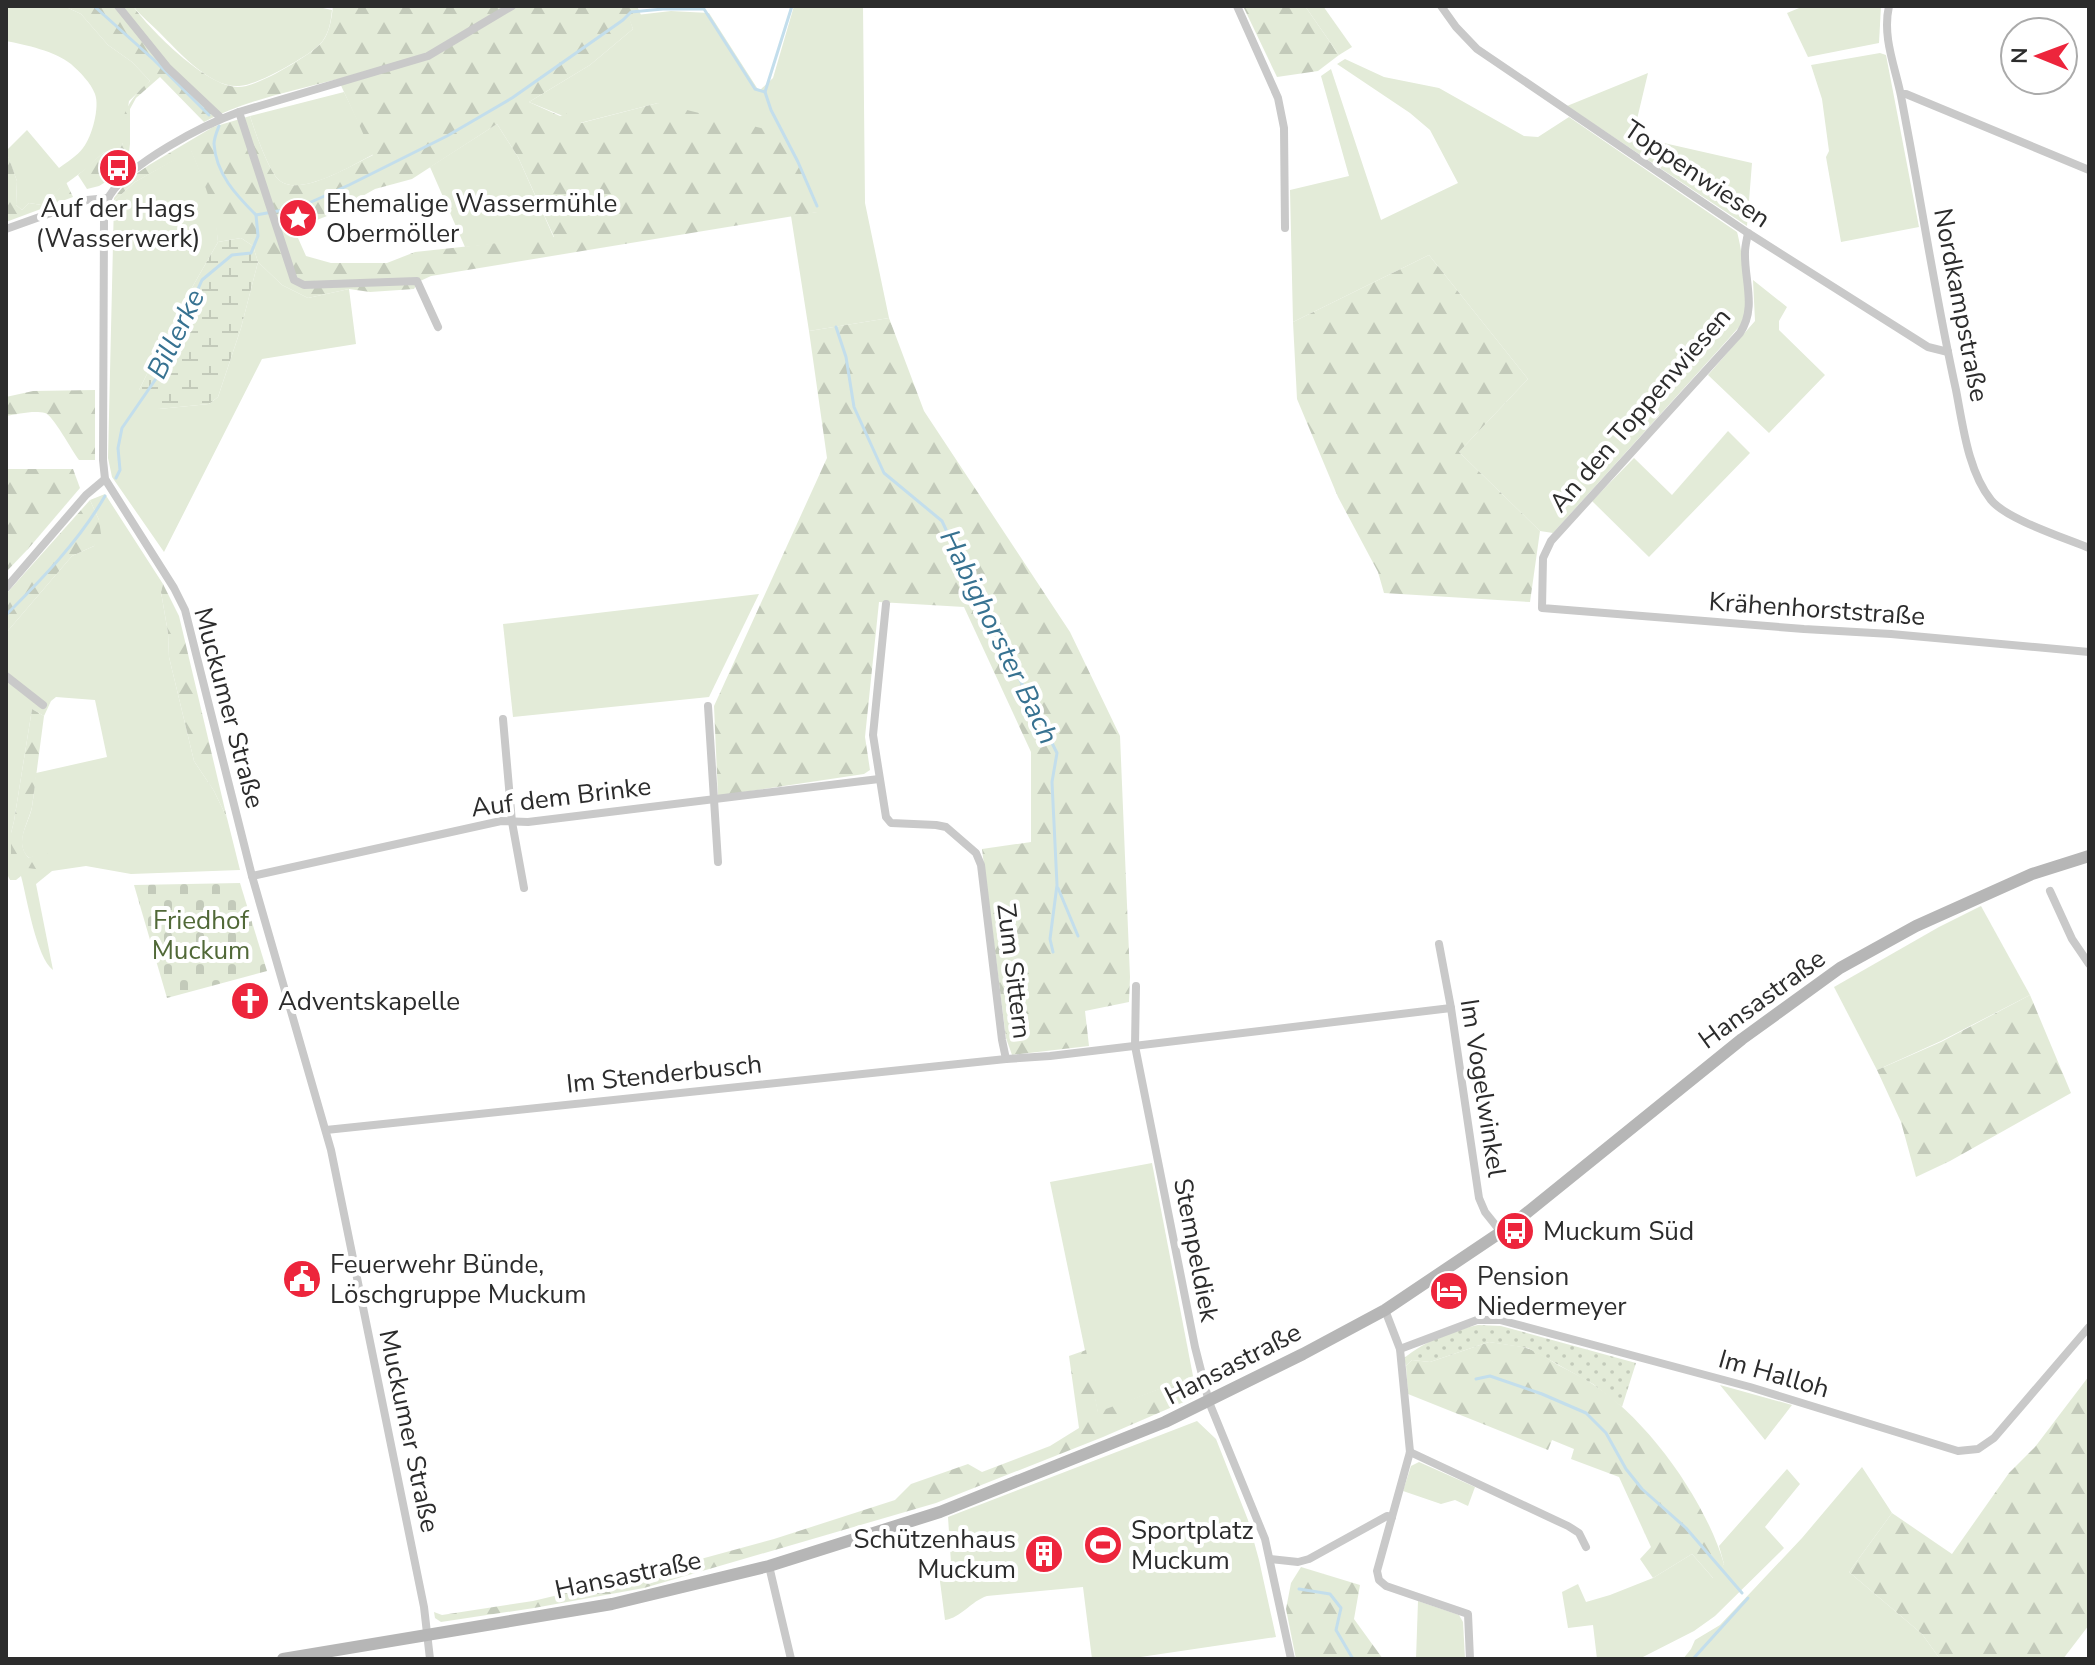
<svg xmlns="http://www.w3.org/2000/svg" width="2095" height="1665" font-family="'Nunito Sans',sans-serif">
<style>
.grass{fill:#e3ebd8;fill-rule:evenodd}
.forest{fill:url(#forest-firs);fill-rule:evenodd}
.wetland{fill:url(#wetland-marsh)}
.cemetery{fill:url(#cemetery-stones)}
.garden{fill:url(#garden-dots)}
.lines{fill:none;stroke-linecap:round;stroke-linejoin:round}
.stream{stroke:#c3deec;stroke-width:3}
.minor{stroke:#c9c9c9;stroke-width:8}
.secondary{stroke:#b6b6b6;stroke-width:12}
.labels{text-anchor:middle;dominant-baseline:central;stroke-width:8;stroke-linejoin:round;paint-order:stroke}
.street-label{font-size:26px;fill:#2c2c2c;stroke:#fff}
.poi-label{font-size:26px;fill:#2c2c2c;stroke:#fff;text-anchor:start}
.park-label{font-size:26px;fill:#516938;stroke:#fff}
.water-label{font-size:28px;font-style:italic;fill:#377291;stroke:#fff}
</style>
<defs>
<pattern id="forest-firs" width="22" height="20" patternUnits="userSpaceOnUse" patternTransform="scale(2)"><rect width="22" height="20" fill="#e3ebd8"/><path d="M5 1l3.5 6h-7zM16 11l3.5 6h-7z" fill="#c3caba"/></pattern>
<pattern id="wetland-marsh" width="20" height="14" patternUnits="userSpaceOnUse" patternTransform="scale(2)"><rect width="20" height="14" fill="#e3ebd8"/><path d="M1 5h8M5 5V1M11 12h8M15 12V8" fill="none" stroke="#c3caba"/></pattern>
<pattern id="cemetery-stones" width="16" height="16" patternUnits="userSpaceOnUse" patternTransform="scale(2)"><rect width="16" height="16" fill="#e3ebd8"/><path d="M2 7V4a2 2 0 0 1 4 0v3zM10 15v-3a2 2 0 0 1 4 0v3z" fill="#c3caba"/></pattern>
<pattern id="garden-dots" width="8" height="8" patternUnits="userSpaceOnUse" patternTransform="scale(2)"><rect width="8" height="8" fill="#e3ebd8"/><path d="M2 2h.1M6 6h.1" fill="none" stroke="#c3caba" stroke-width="1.8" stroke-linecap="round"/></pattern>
</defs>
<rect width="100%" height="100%" fill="#fff"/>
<g class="grass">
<path d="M6 6H64L81 14 108 45 132 62 150 81 129 101 123 143 116 156 104 152C96 159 88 168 79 174 67 183 58 188 50 201L42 205 29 203 22 210 16 205 17 181 6 151 27 130 59 168C67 162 77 156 83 148 92 137 100 107 95 94 91 83 80 72 71 64 55 51 26 45 6 41Z"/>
<path d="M133 6H314L332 10C329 41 321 46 295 62 281 70 255 85 239 86 210 88 178 51 159 32 151 24 141 16 133 6Z"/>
<polygon points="794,6 863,6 865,203 889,318 809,331 791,216 817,212 658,103 580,123 529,102 590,65 633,29 628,16 671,11 709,13 759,91 773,78"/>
<polygon points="1305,6 1323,6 1352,47 1339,55"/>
<polygon points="1804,6 1881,6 1879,43 1808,57 1787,13"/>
<polygon points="1880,53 1886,55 1919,227 1841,242 1826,157 1829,151 1822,99 1811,65"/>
<path d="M1345 59 1384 77 1439 88 1524 136 1538 137 1569 117 1737 232C1742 249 1750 304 1744 319 1742 325 1736 330 1732 335L1553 533 1540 531 1459 452 1528 379 1429 255 1293 322 1290 190 1349 176 1321 76 1331 69 1381 220 1458 183 1430 130 1410 113 1337 64Z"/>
<polygon points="1648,73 1633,136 1752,163 1747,226 1567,106"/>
<path d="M344 92 374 154C353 165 299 198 279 180 269 172 254 129 250 116Z"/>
<polygon points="497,124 518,157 554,238 465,247 430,167"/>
<polygon points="191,150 208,190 216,220 218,242 178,312 139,390 159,409 209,404 218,397 241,328 258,262 282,285 308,298 349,289 356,344 262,359 164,552 112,477 108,458 114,201 135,182"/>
<polygon points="1753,280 1787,307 1779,321 1779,330 1825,375 1769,433 1708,375 1755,321"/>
<polygon points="1728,431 1750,453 1649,557 1592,501 1634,458 1672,495"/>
<path d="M105 494 163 584 161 592 168 633 169 657 194 761 214 791 227 818 240 870 131 874 86 866 52 871 36 884 53 970C36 957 27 898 21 876L16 880H10L6 872V633L72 556 94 546 99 520 90 500ZM56 697 95 700 107 757 36 773C34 784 34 796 32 807 29 824 13 842 29 858L34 856 11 866V833L14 821 32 709 44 716 51 701Z"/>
<polygon points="759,594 709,697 513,717 503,624"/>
<polygon points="1981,906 2030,995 1941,1041 1877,1070 1834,987 1939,927"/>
<polygon points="1152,1163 1193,1376 1098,1413 1050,1182"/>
<polygon points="1720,1385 1792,1405 1765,1440"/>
<path d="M1197 1421 1216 1439 1248 1520 1259 1560 1276 1637 1127 1659H1092L1083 1587 987 1596C971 1601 961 1618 945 1620L938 1566 951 1563 948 1517Z"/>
<polygon points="1419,1462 1475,1487 1468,1506 1455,1500 1441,1504 1403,1491 1411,1466"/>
<polygon points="1862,1467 1892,1513 1849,1572 1922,1634 1940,1659 1683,1659 1691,1649 1695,1640 1720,1625 1802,1538"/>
<polygon points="1787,1469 1800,1484 1765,1527 1784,1548 1715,1616 1694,1631 1639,1659 1597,1659 1593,1625 1568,1628 1562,1592 1578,1584 1586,1602 1610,1595 1653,1578 1692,1554 1713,1578 1724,1564 1719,1546"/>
<polygon points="1418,1601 1459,1615 1463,1622 1465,1659 1416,1659"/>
</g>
<g class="forest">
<path d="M64 6H133C150 30 207 87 238 87 253 87 281 71 294 63 323 45 329 41 333 6H637L641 15 629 17 633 29 590 65 529 102 560 116 580 109 581 123 658 103 781 133 797 161 818 212 431 276 418 282 414 289 370 292 349 289 308 298 282 285 258 262 253 246 241 238 218 242C215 209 204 181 191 151L135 182 114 201V198L130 178 149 165 213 127 250 116C254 129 269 172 279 180 299 198 352 165 373 155L338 79C293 91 245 100 204 122L160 77 136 98 130 109V144L127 169 99 186 87 189 78 175 104 152 116 156 123 143C116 119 132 95 150 81L132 62 108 45 81 14ZM497 124 518 157 554 237 415 252 387 263H331L306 256 294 229 327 216 375 189 412 179Z"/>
<polygon points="1243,6 1305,6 1339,55 1318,71 1277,77"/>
<polygon points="6,150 17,181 16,205 22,210 29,203 42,205 50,201 56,192 66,182 73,197 6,222"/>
<polygon points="1429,255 1528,379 1459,452 1540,531 1530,602 1384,593 1378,572 1338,497 1297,399 1293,322"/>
<polygon points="889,318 924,411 1070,632 1120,736 1130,977 1129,1002 1085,1011 1089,1046 1012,1055 1006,1038 982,849 1031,842 1031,752 964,607 879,602 865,737 870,770 864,774 718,796 714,706 827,458 809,331"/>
<path d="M95 390V460H79C72 451 53 415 45 413 34 410 17 414 6 416V397L33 391Z"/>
<polygon points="6,469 73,469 80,488 28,549 6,572"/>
<polygon points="90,500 99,520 101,534 94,546 72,556 6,633 6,594"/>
<polygon points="163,584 179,616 227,818 214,791 194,761 169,657 168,633 161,592"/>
<path d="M32 709 44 716 32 807C28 824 14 843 29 858L34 856 37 852 43 851 52 857V871L11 866V833L14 821Z"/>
<polygon points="2030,995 2071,1093 1950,1161 1916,1177 1901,1122 1877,1070 1941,1042"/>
<path d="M1489 1342C1501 1344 1514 1345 1526 1348 1537 1351 1548 1359 1558 1365 1569 1371 1581 1376 1591 1383 1647 1418 1706 1501 1724 1564L1714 1579 1692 1554 1653 1578 1640 1559 1651 1547 1619 1477 1571 1459 1574 1449 1552 1440 1548 1450 1408 1394 1406 1366 1412 1360 1430 1362Z"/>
<polygon points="1086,1350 1098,1412 1193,1376 1197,1390 1193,1398 1103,1437 936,1503 644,1588 534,1608 441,1622 435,1618 434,1612 442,1615 533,1601 642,1575 774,1539 895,1500 911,1484 968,1464 982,1472 1050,1446 1079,1428 1069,1356"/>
<polygon points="2089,1376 2089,1625 2063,1659 1940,1659 1922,1634 1849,1572 1892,1513 1952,1554 2009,1473 2035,1447"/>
<polygon points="1301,1567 1360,1585 1354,1619 1383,1659 1296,1659 1286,1609 1291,1583"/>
</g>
<polygon class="wetland" points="241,238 253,246 258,262 241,328 218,397 209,404 159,409 142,407 139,400 139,390 178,312 218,242"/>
<polygon class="cemetery" points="240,883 267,971 167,998 134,885"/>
<path class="garden" d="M1478 1325 1501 1326 1636 1363 1622 1407 1593 1384 1528 1348 1489 1342 1430 1362 1412 1360 1406 1366 1404 1358C1425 1341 1452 1330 1478 1325Z"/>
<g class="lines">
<g class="stream">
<polyline points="94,6 154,60 209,115"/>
<polyline points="765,92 771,110 798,162 817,206"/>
<path d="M219 126C217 131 214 138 214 144 216 174 236 195 256 215L300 207 349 185 447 136 512 98 623 20 631 12 663 9H704L755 89 765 92 792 6"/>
<polyline points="836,327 846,357 854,407 884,473 942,521 966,573 1057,753 1052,782 1057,885 1050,939 1053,952"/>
<polyline points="116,478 120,470 118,448 122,428 162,370 202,280 232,255 251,253 258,236 256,215"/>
<path d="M6 615C42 579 79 541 105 496"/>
<polyline points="1058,888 1078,936"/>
<polyline points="1476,1379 1490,1376 1542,1394 1586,1413 1606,1433 1626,1469 1642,1489 1686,1528 1742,1593"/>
<polyline points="1299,1589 1330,1594 1341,1608 1336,1630 1353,1659"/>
<polyline points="1693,1659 1748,1598"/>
</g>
<g class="minor">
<polyline points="118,6 168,68 221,118"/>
<polyline points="1237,6 1278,98 1284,128 1285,228"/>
<polyline points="1441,6 1456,27 1477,49 1748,233 1928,347 1948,352"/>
<path d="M1889 6C1882 37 1895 66 1901 96 1904 112 1907 128 1910 144 1925 226 1938 309 1956 390 1963 426 1968 471 1991 500 2006 519 2065 538 2089 548"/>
<polyline points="1901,94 1906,94 2089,170"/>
<polyline points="239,112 294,280 304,285 417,281 438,327"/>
<polyline points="6,229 87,200 108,198"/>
<path d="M1748 233C1747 239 1745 246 1745 252 1744 280 1757 308 1740 333L1551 541 1543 558 1542 608 1804 629 1891 634 2089 652"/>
<polyline points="6,588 86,495 105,479"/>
<polyline points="886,604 873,735 886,817 891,823 936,825 946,827 976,853 981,865 1002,1040 1006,1059 1050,1056 1451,1008"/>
<polyline points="6,676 43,705"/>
<polyline points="708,706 718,862"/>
<polyline points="503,719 512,822 524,888"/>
<polyline points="252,876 501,821 528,822 879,779"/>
<polyline points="2050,891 2072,939 2089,964"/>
<polyline points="1439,944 1451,1008 1479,1198 1485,1212 1501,1232"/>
<polyline points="1136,986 1135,1046 1195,1347 1209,1402 1265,1539 1291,1659"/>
<polyline points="326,1130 1006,1059"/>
<polyline points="1385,1310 1400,1349 1410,1452 1377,1571 1379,1580 1386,1586 1468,1614 1470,1659"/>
<polyline points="1400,1349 1477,1320 1500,1320 1750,1387 1958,1451 1978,1449 1994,1438 2089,1327"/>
<polyline points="1410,1452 1568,1526 1579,1533 1586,1547"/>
<polyline points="1270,1559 1298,1562 1309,1559 1387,1516 1392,1517"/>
<polyline points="769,1566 791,1659"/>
<path d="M430 1659 424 1607 331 1150 252 876 185 610 174 588 105 479 103 460 104 219C105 212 105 202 110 195 130 163 203 125 239 112L428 56 512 6"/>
</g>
<polyline class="secondary" points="283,1659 612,1604 769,1566 940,1512 1165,1422 1303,1354 1385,1310 1513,1224 1742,1039 1840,968 1916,926 2032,874 2089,856"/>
</g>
<defs>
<g id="bus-disc" transform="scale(2)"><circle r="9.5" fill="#ed253c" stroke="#fff"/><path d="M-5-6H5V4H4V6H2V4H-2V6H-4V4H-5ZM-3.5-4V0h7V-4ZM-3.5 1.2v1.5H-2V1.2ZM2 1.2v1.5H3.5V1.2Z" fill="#fff"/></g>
<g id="sight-disc" transform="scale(2)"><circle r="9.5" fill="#ed253c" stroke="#fff"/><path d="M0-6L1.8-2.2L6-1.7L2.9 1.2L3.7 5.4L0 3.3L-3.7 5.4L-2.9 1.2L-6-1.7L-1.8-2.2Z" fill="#fff"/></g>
<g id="church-disc" transform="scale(2)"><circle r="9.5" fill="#ed253c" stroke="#fff"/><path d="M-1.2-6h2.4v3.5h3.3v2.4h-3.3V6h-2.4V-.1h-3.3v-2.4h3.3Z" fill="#fff"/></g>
<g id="civic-disc" transform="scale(2)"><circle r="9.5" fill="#ed253c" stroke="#fff"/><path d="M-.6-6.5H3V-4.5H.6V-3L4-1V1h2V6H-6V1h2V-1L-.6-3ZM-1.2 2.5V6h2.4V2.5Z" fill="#fff"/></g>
<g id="hotel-disc" transform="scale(2)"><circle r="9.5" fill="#ed253c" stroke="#fff"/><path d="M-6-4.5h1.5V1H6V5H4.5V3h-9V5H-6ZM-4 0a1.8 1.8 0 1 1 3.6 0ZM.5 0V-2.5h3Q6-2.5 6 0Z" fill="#fff"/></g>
<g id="stadium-disc" transform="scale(2)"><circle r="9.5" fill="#ed253c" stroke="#fff"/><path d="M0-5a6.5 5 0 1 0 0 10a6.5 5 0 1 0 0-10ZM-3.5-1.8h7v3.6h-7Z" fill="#fff"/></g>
<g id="building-disc" transform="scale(2)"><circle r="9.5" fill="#ed253c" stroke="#fff"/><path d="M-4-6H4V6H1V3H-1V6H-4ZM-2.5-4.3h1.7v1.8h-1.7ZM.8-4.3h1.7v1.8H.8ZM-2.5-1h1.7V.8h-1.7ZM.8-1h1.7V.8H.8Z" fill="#fff"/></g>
</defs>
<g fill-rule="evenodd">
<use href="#bus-disc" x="118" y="168"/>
<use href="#sight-disc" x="298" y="218"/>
<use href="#church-disc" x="250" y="1001"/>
<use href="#bus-disc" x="1515" y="1231"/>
<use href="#civic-disc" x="302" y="1279"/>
<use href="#hotel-disc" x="1449" y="1291"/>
<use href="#stadium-disc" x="1103" y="1545"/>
<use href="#building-disc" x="1044" y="1554"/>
</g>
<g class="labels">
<g class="street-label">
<text transform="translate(1697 174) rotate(34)">Toppenwiesen</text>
<text transform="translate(1961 305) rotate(79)">Nordkampstraße</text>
<text transform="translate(1640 410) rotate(-49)">An den Toppenwiesen</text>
<text transform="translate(1817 609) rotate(4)">Krähenhorststraße</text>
<text transform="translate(229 708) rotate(75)">Muckumer Straße</text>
<text transform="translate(561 797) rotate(-7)">Auf dem Brinke</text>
<text transform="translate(1014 971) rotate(83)">Zum Sittern</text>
<text transform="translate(1762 999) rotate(-36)">Hansastraße</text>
<text transform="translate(664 1074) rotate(-6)">Im Stenderbusch</text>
<text transform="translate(1483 1088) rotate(81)">Im Vogelwinkel</text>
<text transform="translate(1196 1250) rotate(79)">Stempeldiek</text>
<text transform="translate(1233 1364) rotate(-27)">Hansastraße</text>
<text transform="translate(1774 1374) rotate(16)">Im Halloh</text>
<text transform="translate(409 1431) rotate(78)">Muckumer Straße</text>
<text transform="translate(628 1575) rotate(-12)">Hansastraße</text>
</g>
<g class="poi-label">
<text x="326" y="203">Ehemalige Wassermühle<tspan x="326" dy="30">Obermöller</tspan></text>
<text x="118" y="208" text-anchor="middle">Auf der Hags<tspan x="118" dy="30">(Wasserwerk)</tspan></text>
<text x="278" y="1001">Adventskapelle</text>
<text x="1543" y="1231">Muckum Süd</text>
<text x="330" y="1264">Feuerwehr Bünde,<tspan x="330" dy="30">Löschgruppe Muckum</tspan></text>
<text x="1477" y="1276">Pension<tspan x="1477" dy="30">Niedermeyer</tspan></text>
<text x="1131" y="1530">Sportplatz<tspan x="1131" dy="30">Muckum</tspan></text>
<text x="1016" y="1539" text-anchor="end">Schützenhaus<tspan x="1016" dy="30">Muckum</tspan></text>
</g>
<g class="park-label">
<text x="201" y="920">Friedhof<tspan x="201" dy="30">Muckum</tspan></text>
</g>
<g class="water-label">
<text transform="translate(176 334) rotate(-64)">Billerke</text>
<text transform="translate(999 637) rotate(64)">Habighorster Bach</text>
</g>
</g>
<rect width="2095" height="1665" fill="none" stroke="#2c2c2c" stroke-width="16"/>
<g transform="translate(2039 56) rotate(271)"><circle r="38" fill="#ffffff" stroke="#ababab" stroke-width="2"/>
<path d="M0-6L14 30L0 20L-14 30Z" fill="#ed253c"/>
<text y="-12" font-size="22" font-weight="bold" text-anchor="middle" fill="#2c2c2c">N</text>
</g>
</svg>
